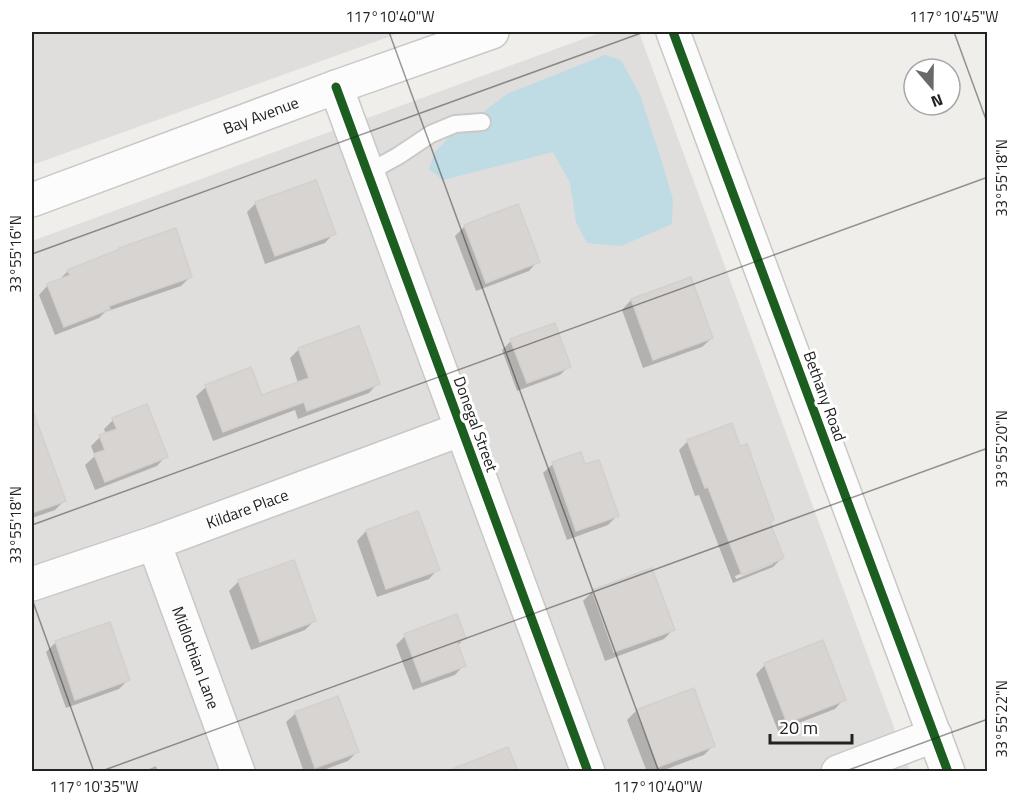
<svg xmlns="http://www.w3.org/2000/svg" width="1019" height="803" font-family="'Titillium Web',sans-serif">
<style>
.residential{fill:#dfdedc}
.water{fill:#bfdbe3}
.shadow{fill:#0003;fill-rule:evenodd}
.building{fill:#d7d4d2;stroke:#d3d0cc;stroke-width:1.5}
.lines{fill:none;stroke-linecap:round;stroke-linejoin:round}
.lane-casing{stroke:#c9c8c7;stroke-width:20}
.street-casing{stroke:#c9c8c7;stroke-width:36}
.lane{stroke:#fdfcfc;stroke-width:16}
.street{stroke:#fdfcfc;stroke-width:33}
.cycleway-casing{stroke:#fff;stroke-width:13}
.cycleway{stroke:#1b5e20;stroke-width:9}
.ticks{fill:none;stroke:#222;stroke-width:1.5;stroke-opacity:0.45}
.labels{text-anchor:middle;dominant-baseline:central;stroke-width:6;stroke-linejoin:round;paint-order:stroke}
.street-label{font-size:16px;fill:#222;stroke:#fff}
.neatline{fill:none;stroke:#222;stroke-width:2}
.ticks-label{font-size:15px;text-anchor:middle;fill:#222}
</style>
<rect width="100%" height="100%" fill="#f0eeeb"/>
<g class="residential">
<polygon points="32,32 402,32 32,165"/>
<polygon points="602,32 639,32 910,771 32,771 32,241"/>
</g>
<polygon class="water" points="605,55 621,60 640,95 662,162 673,200 672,224 621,246 587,243 576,222 570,183 553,152 443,180 429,169 435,152 450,136 466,132 487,109 507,94"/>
<g class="shadow">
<polygon points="256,203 334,233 325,243 265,264 247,212"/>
<polygon points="465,226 538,261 529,271 476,291 455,236"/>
<polygon points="68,271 191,276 181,286 105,312 99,318 55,335 39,295 48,285 59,280"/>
<polygon points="690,279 712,338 702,347 643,368 622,310 631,300"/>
<polygon points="511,341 569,366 560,375 517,391 502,350"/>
<polygon points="299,349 378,383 369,393 298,419 295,410 213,441 196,396 206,387 251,369 261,397 298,383 290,358"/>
<polygon points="113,420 166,456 157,466 95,490 85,465 95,456 91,446 100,437 106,434 104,429"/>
<path d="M688 441 739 448 773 520 769 524 782 558 773 567 733 583 699 495 695 496 679 450ZM773 561V564L736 579 735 576Z"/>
<polygon points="44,444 64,501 55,510 32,518 32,448"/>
<polygon points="553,464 584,466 617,516 608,525 567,540 543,473"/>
<polygon points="418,513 438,569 429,579 377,597 357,541 366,531"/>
<polygon points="293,562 314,621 305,630 251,650 229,591 238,582"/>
<polygon points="593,591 673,630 664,639 605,661 583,601"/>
<polygon points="109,624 128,680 119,689 66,708 46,652 55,643"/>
<polygon points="405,636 465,638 457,646 464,665 455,675 413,690 396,645"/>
<polygon points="765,665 844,699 835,709 778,731 756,674"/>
<polygon points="636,711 713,746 704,755 659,772 647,772 627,720"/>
<polygon points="296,713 357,752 348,761 318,772 304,772 286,722"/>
<polygon points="507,749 516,772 469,772 468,770"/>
<polygon points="156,766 158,772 142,772"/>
</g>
<g class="building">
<polygon points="316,180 336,234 275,256 255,202"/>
<polygon points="518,204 540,262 486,283 464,225"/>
<polygon points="176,228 192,277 109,306 110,309 64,327 47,284 70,275 67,270 120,249 119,248"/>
<polygon points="691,277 713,338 653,360 631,299"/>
<polygon points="555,323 571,367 527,383 510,339"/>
<polygon points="359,326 380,384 307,411 304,402 223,432 205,385 251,367 262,395 309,378 298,348"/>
<polygon points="147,404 168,457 105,482 94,454 105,450 99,435 117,429 112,418"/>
<polygon points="32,414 34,414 66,501 32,513"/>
<polygon points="732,423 740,446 747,444 774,520 770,522 784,558 742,575 708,487 705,488 687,440"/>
<polygon points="581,452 585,464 599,460 619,516 576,531 552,462"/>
<polygon points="418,511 440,570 386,589 366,530"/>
<polygon points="294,560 316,621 260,642 238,580"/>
<polygon points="652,568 675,630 614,652 592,590"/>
<polygon points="457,614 466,639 457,642 466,666 422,682 404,634"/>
<polygon points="110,622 130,680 75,700 55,641"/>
<polygon points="823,640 846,700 787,723 764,663"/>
<polygon points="694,688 715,746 658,767 636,710"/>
<polygon points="338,696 359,752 315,768 295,712"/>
<polygon points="508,747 518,771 450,771 450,770"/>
</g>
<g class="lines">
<g class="lane-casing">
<polyline id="lane" points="367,173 398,156 431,134 455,124 482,122"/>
</g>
<g class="street-casing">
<g id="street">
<polyline points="673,32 948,772"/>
<polyline points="336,87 588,772"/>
<path id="s1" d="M32 200 336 87 492 32"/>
<path id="s2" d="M154 543 238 772"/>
<path id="s3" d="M32 584 154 543 462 429"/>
<polyline points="838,772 935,735"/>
</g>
</g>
<use href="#lane" class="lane"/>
<use href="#street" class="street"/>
<g class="cycleway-casing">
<g id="cycleway">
<polyline points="673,32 948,772"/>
<polyline points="336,87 588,772"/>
</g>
</g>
<use href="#cycleway" class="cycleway"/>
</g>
<path class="ticks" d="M389 32 659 772M954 32 988 125M32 254 644 32M32 525 988 177M32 599 94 772M99 772 988 448M843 772 988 719"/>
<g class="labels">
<g class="street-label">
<text stroke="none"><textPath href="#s1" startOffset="244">Bay Avenue</textPath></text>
<text transform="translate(825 396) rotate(70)">Bethany Road</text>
<text transform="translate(476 424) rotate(70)">Donegal Street</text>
<text stroke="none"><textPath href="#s3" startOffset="228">Kildare Place</textPath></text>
<text stroke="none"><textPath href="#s2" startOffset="122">Midlothian Lane</textPath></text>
</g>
</g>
<rect width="1019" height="803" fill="none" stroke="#ffffff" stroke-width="66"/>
<g transform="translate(932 87) rotate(160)"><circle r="28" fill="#ffffff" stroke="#a7a7a7" stroke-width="1.5"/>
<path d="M0-4.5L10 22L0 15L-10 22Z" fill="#6a6968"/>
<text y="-9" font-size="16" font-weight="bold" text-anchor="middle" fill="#222222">N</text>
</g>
<path d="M770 734v9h82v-9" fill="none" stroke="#222222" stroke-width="3"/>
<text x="779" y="734" font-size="18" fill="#222222" stroke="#ffffff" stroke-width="4.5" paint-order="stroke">20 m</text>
<rect x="33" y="33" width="953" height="737" class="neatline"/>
<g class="ticks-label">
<text x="390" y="22">117°10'40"W</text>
<text x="954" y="22">117°10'45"W</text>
<text transform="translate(1002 178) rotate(-90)" y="5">33°55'18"N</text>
<text transform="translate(16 254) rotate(-90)" y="5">33°55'16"N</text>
<text transform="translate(1002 449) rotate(-90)" y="5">33°55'20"N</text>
<text transform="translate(16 525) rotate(-90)" y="5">33°55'18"N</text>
<text transform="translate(1002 719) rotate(-90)" y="5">33°55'22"N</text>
<text x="94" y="792">117°10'35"W</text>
<text x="658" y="792">117°10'40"W</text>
</g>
</svg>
